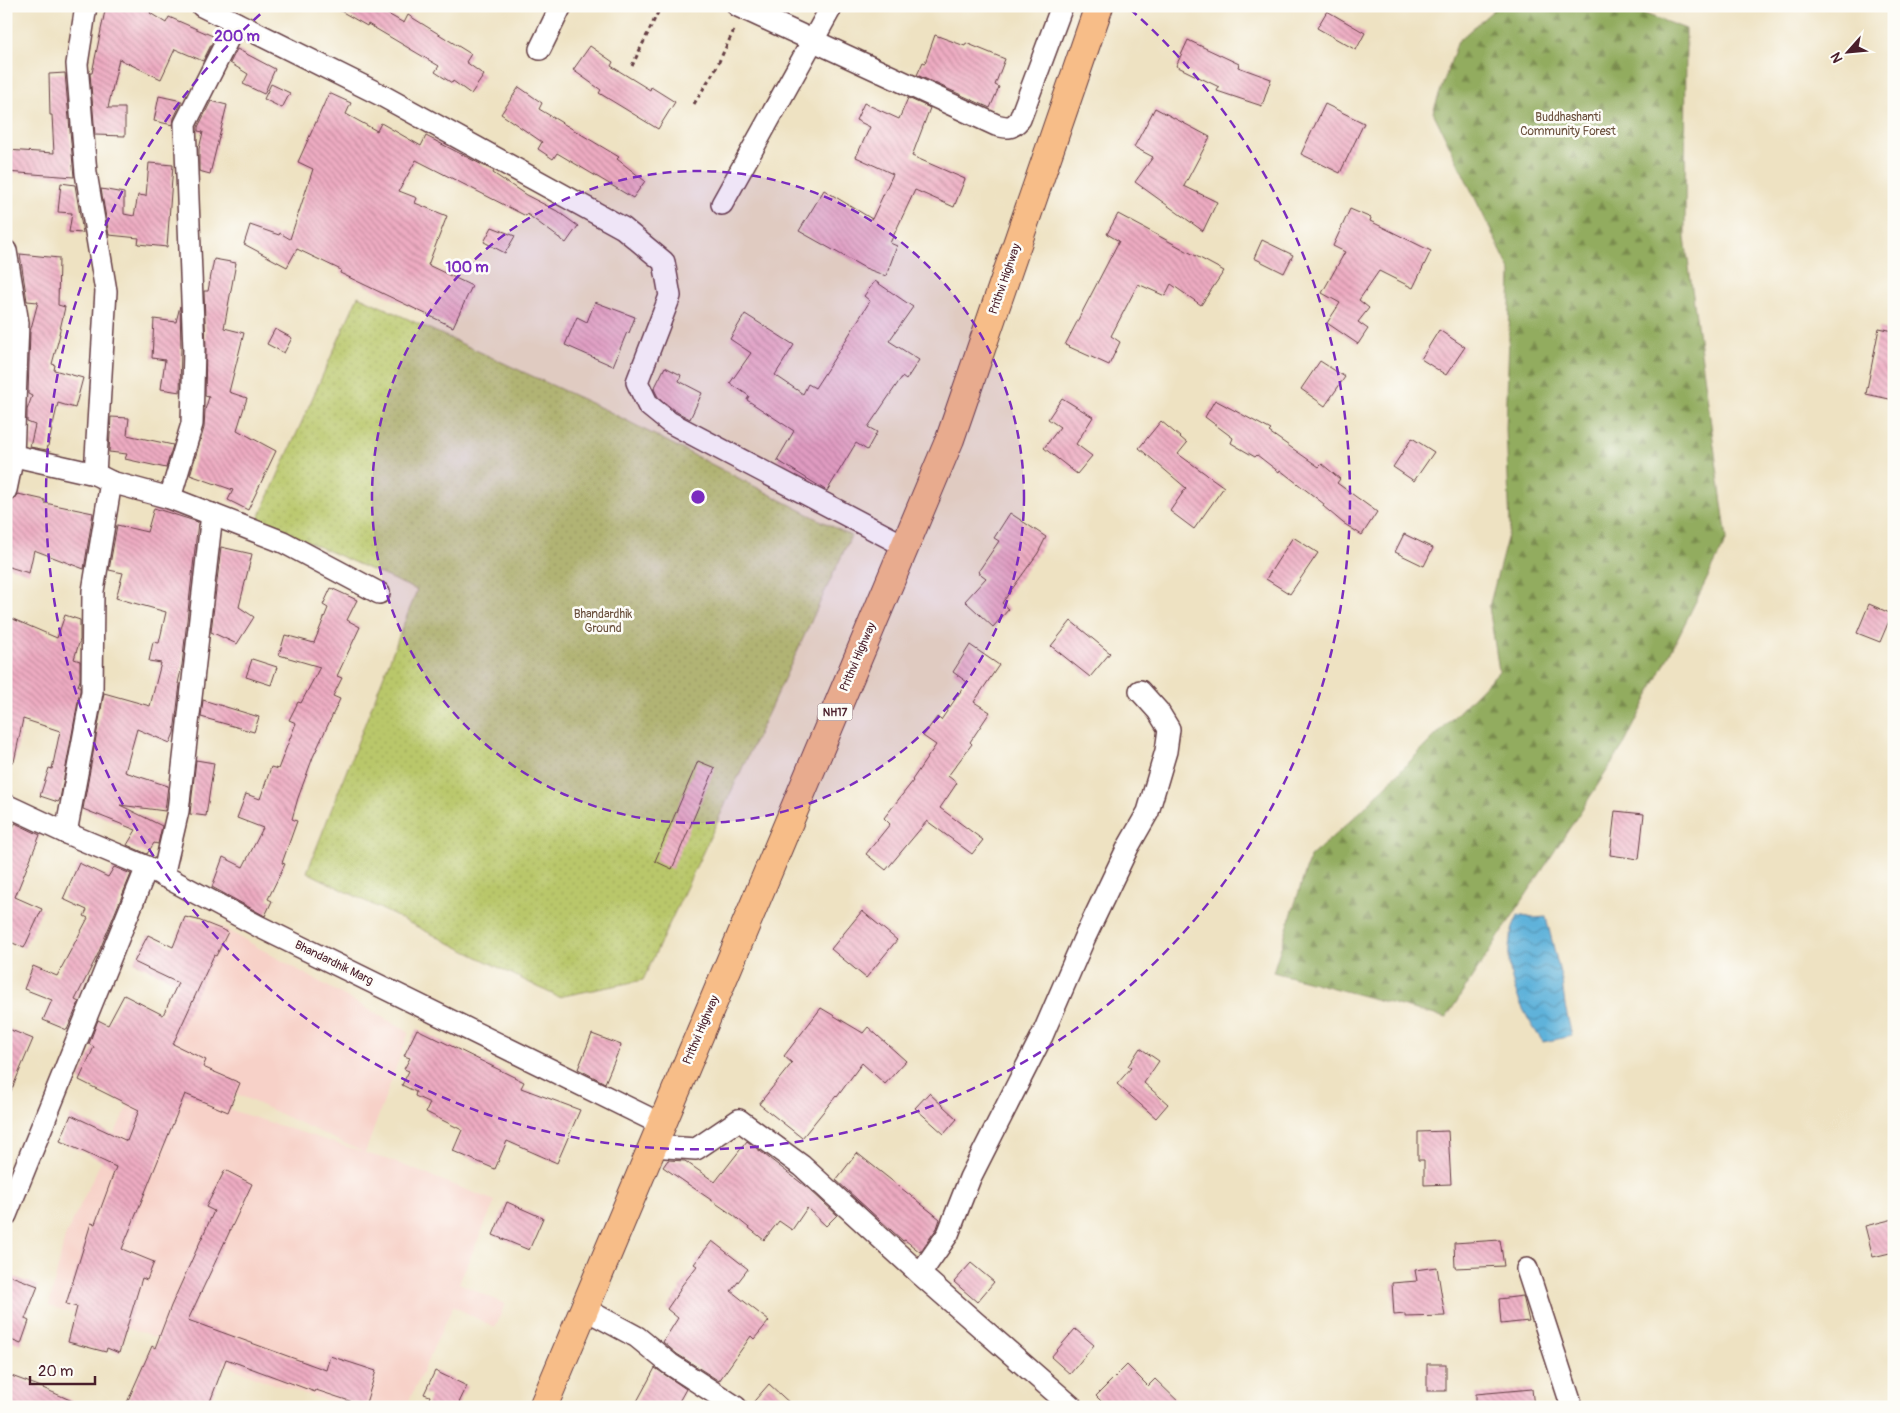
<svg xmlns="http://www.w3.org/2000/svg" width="1900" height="1413" font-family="Pangolin,sans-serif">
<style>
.built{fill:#f7d1c8}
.forest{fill:url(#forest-firs);stroke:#6e6644}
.park{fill:url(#park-dots);stroke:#82734a}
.water{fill:url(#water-waves);stroke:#546882}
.building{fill:url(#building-back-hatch)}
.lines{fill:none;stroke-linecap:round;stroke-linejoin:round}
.street-casing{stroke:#633c42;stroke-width:24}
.highway-casing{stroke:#633c42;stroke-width:30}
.path{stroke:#633c42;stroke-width:3;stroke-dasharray:4 4;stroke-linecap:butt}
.street{stroke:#fff;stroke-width:21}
.highway{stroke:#f7bd88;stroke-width:28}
.ring{fill:none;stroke:#7b2cbf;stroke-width:2.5;stroke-dasharray:9 6}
.labels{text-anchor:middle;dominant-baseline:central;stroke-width:5;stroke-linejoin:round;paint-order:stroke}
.shield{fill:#fdfcf7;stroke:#806168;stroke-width:1}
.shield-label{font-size:11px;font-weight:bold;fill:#4a1f2b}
.park-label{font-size:12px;fill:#6b513e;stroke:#fdfcf7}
.street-label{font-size:12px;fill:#4a1f2b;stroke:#fdfcf7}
.centre{fill:#7b2cbf;stroke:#fdfcf7;stroke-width:2.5}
.ring-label{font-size:15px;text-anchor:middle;font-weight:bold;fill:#7b2cbf;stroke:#fdfcf7;stroke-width:5;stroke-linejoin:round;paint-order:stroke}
</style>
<defs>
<pattern id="forest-firs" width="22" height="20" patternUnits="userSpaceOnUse" patternTransform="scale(1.25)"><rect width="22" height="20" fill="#92ac5e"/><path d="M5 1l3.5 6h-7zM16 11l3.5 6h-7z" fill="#798b4e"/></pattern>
<pattern id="park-dots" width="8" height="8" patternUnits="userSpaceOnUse" patternTransform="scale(1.25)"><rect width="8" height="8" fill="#b9c76a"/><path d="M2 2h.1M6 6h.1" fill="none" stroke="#a1aa5c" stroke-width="1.8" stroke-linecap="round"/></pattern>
<pattern id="water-waves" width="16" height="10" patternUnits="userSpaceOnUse" patternTransform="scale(1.25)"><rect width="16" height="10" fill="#5fb2da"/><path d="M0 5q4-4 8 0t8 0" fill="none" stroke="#5090b1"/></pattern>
<pattern id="building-back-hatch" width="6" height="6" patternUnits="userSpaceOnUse" patternTransform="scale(1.25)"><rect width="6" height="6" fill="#eeacc2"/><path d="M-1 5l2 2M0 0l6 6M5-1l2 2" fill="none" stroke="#c38b9e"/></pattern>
</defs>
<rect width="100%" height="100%" fill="#fdfcf7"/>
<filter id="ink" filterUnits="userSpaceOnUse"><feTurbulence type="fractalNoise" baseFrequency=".02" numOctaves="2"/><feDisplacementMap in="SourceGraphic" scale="10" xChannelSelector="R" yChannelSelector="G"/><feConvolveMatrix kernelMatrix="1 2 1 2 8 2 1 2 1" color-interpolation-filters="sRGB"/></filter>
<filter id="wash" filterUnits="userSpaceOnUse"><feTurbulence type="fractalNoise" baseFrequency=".0096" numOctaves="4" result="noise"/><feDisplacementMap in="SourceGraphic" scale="20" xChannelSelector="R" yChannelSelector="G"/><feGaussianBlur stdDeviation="1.12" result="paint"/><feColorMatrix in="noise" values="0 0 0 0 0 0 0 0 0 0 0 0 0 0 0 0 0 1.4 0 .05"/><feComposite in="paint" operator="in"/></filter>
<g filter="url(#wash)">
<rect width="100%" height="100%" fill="#eee2c2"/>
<polygon class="built" points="204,917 409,1032 365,1153 395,1162 495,1201 459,1283 505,1304 495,1328 453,1306 406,1407 348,1407 274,1384 144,1333 49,1306 65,1237 142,1076 237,1112 363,1152 202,1078 137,1063"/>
<polygon class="forest" points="1498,6 1623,6 1686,29 1685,238 1727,539 1625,743 1446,1018 1273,972 1310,857 1360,812 1499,671 1489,607 1510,527 1506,429 1511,272 1433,112 1458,41"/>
<polygon class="park" points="358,296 608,411 851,536 643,980 558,997 307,872 417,590 258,520"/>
<path class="water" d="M1518 915 1533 918 1546 917 1562 981 1565 1006 1572 1036 1543 1042C1517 1005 1496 960 1518 915Z"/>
<g id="blocks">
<g class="building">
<polygon points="106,6 154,6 150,13 166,23 169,17 215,37 203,61 175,49 161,79 119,59 108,108 125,108 125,136 95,135 90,73 92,73"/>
<polygon points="332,6 378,6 377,8 404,23 408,15 471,54 466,62 484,75 471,94 453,81 452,83 435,72 439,66 368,24 367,26"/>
<polygon points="1327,11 1365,33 1356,50 1317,28"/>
<polygon points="935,35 965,46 966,43 1005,59 995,85 999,87 990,108 917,75 923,62 925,63"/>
<polygon points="1188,40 1239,64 1238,67 1271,79 1262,106 1217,91 1219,87 1176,66"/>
<polygon points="590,46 613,62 611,66 650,90 651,87 675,102 658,129 599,93 601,90 573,70"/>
<polygon points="237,49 275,69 264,94 243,84 248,74 230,63"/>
<polygon points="65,73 74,177 6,172 6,150 54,153 52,115 50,115 49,74"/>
<polygon points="271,84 290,93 282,108 264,99"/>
<polygon points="519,87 542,103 539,109 619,157 617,159 645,181 633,198 557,153 553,159 538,149 542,142 501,114"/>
<polygon points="329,93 351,103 346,114 377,131 381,123 421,146 426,136 494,171 493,173 526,195 557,211 578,226 566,243 527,214 526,216 416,160 399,191 417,198 415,203 447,216 428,265 472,286 453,327 340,273 341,270 297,249 287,267 244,244 250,225 279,235 280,233 290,239 313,169 298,162"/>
<polygon points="159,96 182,101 174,118 173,125 154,121"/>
<polygon points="908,98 930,108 912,156 965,179 954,207 915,190 890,243 897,246 886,276 865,268 799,231 824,190 872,219 893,174 856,157 870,127 856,120 864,103 899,119"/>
<polygon points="211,101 227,105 210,174 199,171 199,149 203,132 198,131 198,127"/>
<polygon points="1325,104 1364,123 1340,173 1301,154"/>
<polygon points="1155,108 1210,137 1184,186 1217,202 1203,231 1135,182 1153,157 1134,147"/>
<polygon points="149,163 173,165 167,247 138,244 139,238 109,235 101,189 124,193 124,214 134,216 138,195 146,196"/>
<polygon points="61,183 75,185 83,233 69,232 72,213 58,212"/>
<polygon points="1350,209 1371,218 1370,221 1431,251 1413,288 1379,271 1359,300 1369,308 1358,322 1368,329 1358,344 1327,323 1340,303 1322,293 1345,252 1333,246"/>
<polygon points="1118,214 1224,271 1201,305 1171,284 1165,296 1138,284 1111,336 1120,342 1109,365 1065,345 1119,241 1107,234"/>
<polygon points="492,227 515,236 505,253 484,242"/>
<polygon points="1262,240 1293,255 1284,273 1254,258"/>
<polygon points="20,254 59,258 58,305 65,307 59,334 60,334 52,364 55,365 54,370 83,378 75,408 58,403 47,450 30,447 35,425 27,422 27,410 32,396 28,394 30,332 38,302 27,301"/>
<polygon points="214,259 236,263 224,328 244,333 229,392 247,398 237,430 276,451 248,510 228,500 233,490 190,475 204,428 205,410 209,397 205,396 206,349 204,291 208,291"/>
<polygon points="875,281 913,307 889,341 919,360 906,380 902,377 868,427 877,432 867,450 856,443 827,491 777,460 794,431 747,400 749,396 730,383 751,353 730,339 745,314 794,345 775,375 803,394 808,384 815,388 839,351 870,301 864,296"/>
<polygon points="595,302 635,317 629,333 627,332 613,366 565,345 577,317 587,322"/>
<polygon points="180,306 181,349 180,392 161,389 165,360 152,358 154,319 176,322"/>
<polygon points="1879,328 1894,331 1894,400 1866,394"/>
<polygon points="275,329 292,338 284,353 267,344"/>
<polygon points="1439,330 1465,347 1446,375 1421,359"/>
<polygon points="1320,361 1345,377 1325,406 1301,389"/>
<polygon points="665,367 681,375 679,381 702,393 690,419 675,411 658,397 654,389"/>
<polygon points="1062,398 1093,417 1076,444 1092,456 1077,474 1044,448 1060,427 1048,419"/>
<polygon points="1215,400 1271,430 1269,432 1319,467 1322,464 1340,479 1337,483 1377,512 1362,535 1343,523 1323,506 1324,504 1280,470 1279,472 1257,455 1255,457 1231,443 1233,438 1205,417"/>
<polygon points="111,417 129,418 127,435 173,445 166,468 125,459 127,454 109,452"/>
<polygon points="1161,421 1187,443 1178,454 1224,487 1194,529 1170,511 1186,488 1139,448"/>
<polygon points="1412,438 1434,452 1414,481 1393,467"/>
<polygon points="18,494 45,500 45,503 93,513 84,569 34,550 29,573 6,566 6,511 8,502 15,499"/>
<polygon points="154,508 198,522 182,665 178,684 180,684 174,733 170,743 137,729 125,772 168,786 165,811 120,805 162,826 158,844 154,843 147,854 127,845 136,830 83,809 104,693 150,706 161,663 149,661 153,642 159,643 166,612 116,598 123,573 109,570 117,525 147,532"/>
<polygon points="1010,513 1046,537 1038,553 1002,603 1009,609 993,627 965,601 986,578 978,572 999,541 994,538"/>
<polygon points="1404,534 1433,548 1424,566 1395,552"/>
<polygon points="1293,537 1318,553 1290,594 1266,579"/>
<polygon points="221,547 252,554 239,607 254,617 237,644 211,632"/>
<polygon points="331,588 357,600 347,620 360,627 337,676 342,678 333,696 340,699 313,757 298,798 292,819 297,821 282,863 285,864 268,899 272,901 265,916 212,887 223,857 243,867 263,828 237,818 246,794 260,799 271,767 278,769 296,723 289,720 298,702 301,703 320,667 279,655 285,635 314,643 328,608 323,605"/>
<polygon points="1869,604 1892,614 1880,642 1857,633"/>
<polygon points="65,615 80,620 80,640 74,659 80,661 80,680 78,686 80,686 80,691 60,799 58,802 40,796 49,768 52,769 60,731 23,719 14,762 6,761 6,616 57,638"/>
<polygon points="1071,621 1110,653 1090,677 1051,646"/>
<polygon points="970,645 999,665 974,702 990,712 970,742 972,744 948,776 957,783 940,808 983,840 972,854 927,821 886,870 866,854 890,824 884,818 913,781 912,780 936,745 923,736 937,717 941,720 967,682 953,672"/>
<polygon points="252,659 277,667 271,685 246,677"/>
<polygon points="203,700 259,717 254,732 201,717"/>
<polygon points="196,760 214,763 206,816 190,814"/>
<polygon points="698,761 715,768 672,869 655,861"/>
<polygon points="1615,811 1644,814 1639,859 1610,855"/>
<polygon points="15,823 40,835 15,897 42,909 24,948 6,940 6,845"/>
<polygon points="79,863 108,877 114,867 131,874 98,954 75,1000 79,1002 67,1030 43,1020 52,1000 24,989 33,966 57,976 88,918 84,916 87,910 63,899"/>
<polygon points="862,911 897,940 866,978 831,949"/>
<polygon points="185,917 198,920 228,932 216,956 214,955 173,1044 206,1060 203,1067 240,1083 228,1112 185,1094 122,1249 154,1262 147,1280 142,1278 119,1353 107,1348 106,1352 68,1342 77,1307 66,1304 91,1223 95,1224 116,1167 60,1141 71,1115 127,1141 139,1110 79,1080 94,1047 89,1044 98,1020 108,1025 124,995 163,1015 178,983 134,962 148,935 173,947"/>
<polygon points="821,1008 863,1033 868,1027 906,1061 885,1084 862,1063 837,1097 836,1096 802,1138 759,1104 792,1063 784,1056"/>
<polygon points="6,1028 33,1039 6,1103"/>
<polygon points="417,1029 524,1082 521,1088 580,1110 557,1163 507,1141 495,1169 453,1151 462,1130 426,1112 430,1103 415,1096 416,1092 402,1085 409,1071 404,1069 410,1058 404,1056"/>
<polygon points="592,1034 621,1045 605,1083 578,1069"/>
<polygon points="1140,1048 1159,1061 1144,1083 1168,1104 1156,1118 1117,1084 1131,1068 1128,1066"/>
<polygon points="929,1093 957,1119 944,1134 915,1108"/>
<polygon points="1448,1131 1451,1184 1424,1185 1424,1160 1418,1160 1418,1132"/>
<polygon points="747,1141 809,1189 837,1215 826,1226 807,1208 792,1230 779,1221 764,1240 733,1215 663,1167 668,1160 685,1161 715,1182"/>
<polygon points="857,1153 940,1219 937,1228 920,1252 905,1240 903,1241 836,1180"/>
<polygon points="225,1170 252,1184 188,1320 326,1370 330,1356 376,1371 365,1406 316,1390 315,1392 226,1359 208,1407 125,1407 152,1346 155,1348 171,1306 214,1211 206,1207"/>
<polygon points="507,1202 543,1218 529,1250 493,1235"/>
<polygon points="1894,1219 1894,1252 1873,1257 1865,1226"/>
<polygon points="1500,1240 1504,1266 1455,1268 1454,1243"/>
<polygon points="712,1241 748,1269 731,1291 769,1321 754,1339 751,1336 719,1381 677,1354 663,1342 678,1318 667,1309 680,1290 679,1289 697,1266 694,1264"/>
<polygon points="971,1263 994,1282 977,1302 954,1282"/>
<polygon points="1437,1267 1445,1316 1405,1317 1405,1314 1394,1315 1392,1283 1417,1281 1415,1270"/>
<polygon points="6,1274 38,1286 25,1319 29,1321 21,1344 6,1338"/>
<polygon points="1523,1296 1529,1321 1501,1324 1499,1299"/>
<polygon points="1075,1329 1094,1345 1070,1374 1051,1357"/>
<rect x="1427" y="1364" width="19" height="27"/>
<polygon points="1127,1365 1148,1386 1155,1379 1184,1407 1107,1407 1096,1396"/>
<polygon points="655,1368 686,1389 676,1407 634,1407"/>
<polygon points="435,1371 467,1386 457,1407 426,1407 430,1396 424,1394"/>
<polygon points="6,1374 36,1385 86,1407 6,1407"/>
<polygon points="769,1384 794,1407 749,1407"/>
<polygon points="1532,1389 1534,1407 1476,1407 1476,1394"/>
</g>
</g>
</g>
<g filter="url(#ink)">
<use href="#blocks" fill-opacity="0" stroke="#633c42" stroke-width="1"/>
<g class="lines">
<g class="street-casing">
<g id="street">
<polyline points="86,6 77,64 86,173 106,291 95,474"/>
<polyline points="202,6 381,95 623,228 664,262 670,296 637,382 648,405 669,422 905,546"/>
<path d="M738 6 996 125C1007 128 1012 129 1020 119L1062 6"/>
<polyline points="540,49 561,6"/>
<polyline points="722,204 832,6"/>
<polyline points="6,251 18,323 13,456 6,490"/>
<polyline points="6,454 95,474 111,482 170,498 283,542 379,593"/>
<polyline points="170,498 192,424 194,349 185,124 236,23"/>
<polyline points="6,805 66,833 147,867 260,927 661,1124"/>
<polyline points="66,833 92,692 93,591 111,482"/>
<polyline points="163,876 178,811 212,514"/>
<polyline points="652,1146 696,1149 739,1120 802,1166 920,1274 1072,1407"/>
<polyline points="6,1215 147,867"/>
<polyline points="1527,1269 1572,1407"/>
<polyline points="920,1274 948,1234 970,1178 1042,1036 1084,939 1128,847 1148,812 1166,751 1169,729 1158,711 1140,691"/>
<polyline points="583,1308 637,1337 670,1364 736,1407"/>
</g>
</g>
<g class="highway-casing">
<polyline id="highway" points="543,1407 950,439 1099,6"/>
</g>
<g class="path">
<polyline points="632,66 661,6"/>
<polyline points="694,104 716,68 735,28"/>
</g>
<use href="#street" class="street"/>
<use href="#highway" class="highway"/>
</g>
</g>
<circle cx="698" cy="497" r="326" fill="#7b2cbf" fill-opacity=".12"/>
<g class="ring">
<circle cx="698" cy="497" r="326"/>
<path d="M1130 9A652 652 0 1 1 266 9"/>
</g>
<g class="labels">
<rect class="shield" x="817.5" y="703.5" width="35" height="17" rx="4"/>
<g class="shield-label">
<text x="835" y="712">NH17</text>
</g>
<g class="park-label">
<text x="1568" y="117">Buddhashanti<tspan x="1568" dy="14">Community Forest</tspan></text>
<text x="603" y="614">Bhandardhik<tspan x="603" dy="14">Ground</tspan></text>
</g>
<g class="street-label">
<text transform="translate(1005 279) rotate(-71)">Prithvi Highway</text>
<text transform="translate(858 657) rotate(-67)">Prithvi Highway</text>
<text transform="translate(334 963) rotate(26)">Bhandardhik Marg</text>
<text transform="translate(701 1030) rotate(-67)">Prithvi Highway</text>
</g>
</g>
<circle cx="698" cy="497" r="8" class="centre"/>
<g class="ring-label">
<text x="237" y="41">200 m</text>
<text x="467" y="272">100 m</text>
</g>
<rect width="1900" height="1413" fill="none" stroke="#fdfcf7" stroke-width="25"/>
<g transform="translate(1848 52) rotate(243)" stroke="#fdfcf7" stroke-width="4" paint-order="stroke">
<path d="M0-4L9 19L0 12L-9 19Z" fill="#4a1f2b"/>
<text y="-8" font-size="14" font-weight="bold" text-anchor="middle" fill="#4a1f2b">N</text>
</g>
<path d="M30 1376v8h65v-8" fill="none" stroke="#4a1f2b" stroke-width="2.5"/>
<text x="38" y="1376" font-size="15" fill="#4a1f2b" stroke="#fdfcf7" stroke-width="4" paint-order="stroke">20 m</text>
</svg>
